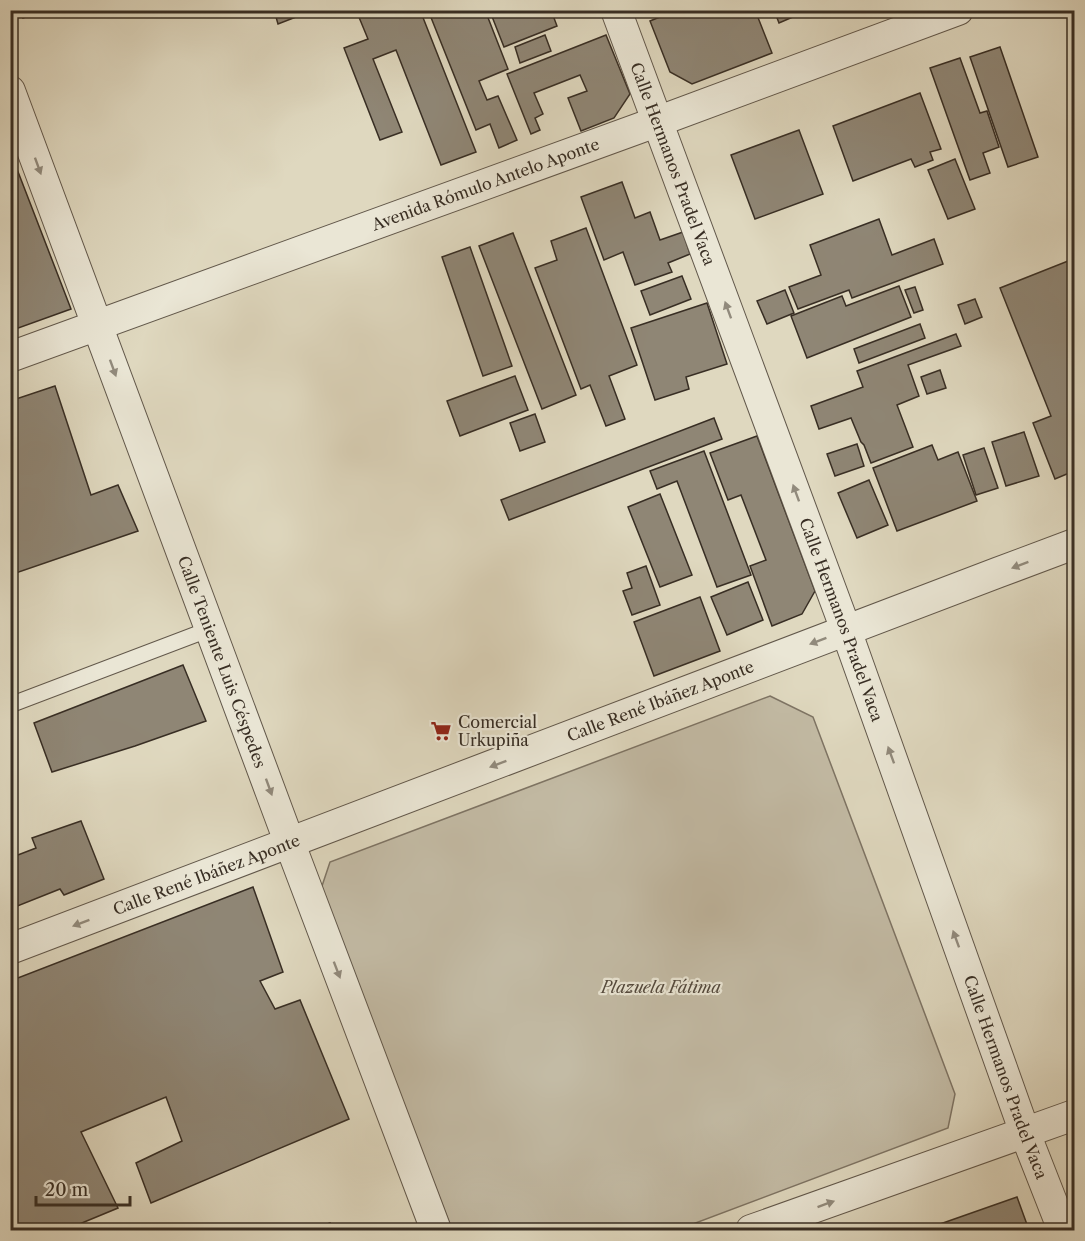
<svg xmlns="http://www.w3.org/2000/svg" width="1085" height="1241" font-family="'Libre Caslon Text',serif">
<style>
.green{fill:#c3bba5;stroke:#7e7464;stroke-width:1.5}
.building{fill:#8f8675;stroke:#382e24;stroke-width:1.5}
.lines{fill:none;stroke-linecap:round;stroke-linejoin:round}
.lane-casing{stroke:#62584b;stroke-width:17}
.street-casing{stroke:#62584b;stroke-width:32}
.lane{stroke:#eae6d5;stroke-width:15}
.street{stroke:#eae6d5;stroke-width:30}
.oneway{fill:#918a7c}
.labels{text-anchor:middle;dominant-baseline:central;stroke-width:4.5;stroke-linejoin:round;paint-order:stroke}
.street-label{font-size:16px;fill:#382e24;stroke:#eae6d5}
.poi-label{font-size:16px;fill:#382e24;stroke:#eae6d5;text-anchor:start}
.park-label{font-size:16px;font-style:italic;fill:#544a3e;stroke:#eae6d5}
</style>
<rect width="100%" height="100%" fill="#dfd8bf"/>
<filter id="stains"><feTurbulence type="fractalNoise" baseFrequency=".00333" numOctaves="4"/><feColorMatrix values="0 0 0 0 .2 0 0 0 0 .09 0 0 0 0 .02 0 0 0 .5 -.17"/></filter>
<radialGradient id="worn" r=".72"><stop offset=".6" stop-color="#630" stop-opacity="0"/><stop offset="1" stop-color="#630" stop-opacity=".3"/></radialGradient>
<polygon class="green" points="770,696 813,717 955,1094 948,1128 677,1230 452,1230 321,889 330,862"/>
<g class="building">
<polygon points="21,10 44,10 23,18"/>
<polygon points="274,10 314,10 278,24"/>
<polygon points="356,10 420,10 476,152 441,165 396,50 373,59 402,132 380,140 344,48 368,39"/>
<polygon points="428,10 485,10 508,69 479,81 487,100 498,96 517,140 499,148 490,124 476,130"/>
<polygon points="501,10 551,10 557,26 504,47 491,14"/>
<polygon points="677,10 755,10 772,53 692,84 670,72 650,21"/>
<polygon points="774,10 809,10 779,23"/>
<polygon points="842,10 860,10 860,11 845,17"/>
<polygon points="545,35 551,51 520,63 515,47"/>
<polygon points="606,35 630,94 614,118 581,131 568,98 587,91 580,75 534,93 543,114 535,118 540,130 531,134 507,74"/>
<polygon points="1000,47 1038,157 1008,167 970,57"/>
<polygon points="960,58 980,113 987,111 999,147 983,153 990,173 970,180 930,68"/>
<polygon points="920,93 941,149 930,152 933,160 915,167 911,159 853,181 833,126"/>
<polygon points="799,130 823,194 755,219 731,155"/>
<polygon points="10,151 71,309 10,331"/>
<polygon points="955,159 975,209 948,219 928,170"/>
<polygon points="622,182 635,218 650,212 660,240 683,232 690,254 668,263 672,272 635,285 623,252 604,260 581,197"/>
<polygon points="879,219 892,255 934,239 943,264 852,298 849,290 798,309 789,287 821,275 810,245"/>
<polygon points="586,228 637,365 609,376 625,419 606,426 590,385 581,389 535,268 557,260 551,241"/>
<polygon points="513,233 576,395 542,409 479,246"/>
<polygon points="470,247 512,366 483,376 442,257"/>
<polygon points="1073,259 1074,263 1074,471 1055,479 1033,423 1051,416 1000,288"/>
<polygon points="682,276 691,299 650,315 641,291"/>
<polygon points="899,286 911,317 807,358 791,316 842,296 846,306"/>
<polygon points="915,287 923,310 914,313 905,290"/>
<polygon points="785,290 794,313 767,324 757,301"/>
<polygon points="975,299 982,317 965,324 958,305"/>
<polygon points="707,303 727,364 686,377 689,389 655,400 631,328"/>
<polygon points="920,324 925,338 859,363 854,349"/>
<polygon points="956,334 961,346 908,365 919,396 897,405 913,447 871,463 864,445 861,442 851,418 819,429 811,406 863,387 857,371"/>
<polygon points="940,370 946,388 927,394 921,377"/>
<polygon points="515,376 528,410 460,436 447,401"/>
<polygon points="55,386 91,495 118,485 138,531 10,575 10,401"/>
<polygon points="535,414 545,442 520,451 510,423"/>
<polygon points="714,418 722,439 509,520 501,500"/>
<polygon points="1024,432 1039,476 1006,486 992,442"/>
<polygon points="757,436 815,591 802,614 772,626 750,566 766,560 741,495 728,500 710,453"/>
<polygon points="857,444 864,466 835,476 827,454"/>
<polygon points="932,445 938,460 958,452 977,501 897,531 873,468"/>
<polygon points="984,448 998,488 976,495 963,455"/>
<polygon points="704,451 751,575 717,587 677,481 657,489 650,471"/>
<polygon points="869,480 888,525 857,538 838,493"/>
<polygon points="660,494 692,575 660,587 628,507"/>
<polygon points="646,566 660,605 632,615 623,591 632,588 627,573"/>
<polygon points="748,582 763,620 727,635 711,597"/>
<polygon points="700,597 720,651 654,676 634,622"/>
<polygon points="183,665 206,721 135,746 52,772 34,723"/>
<polygon points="81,821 104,879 64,895 60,889 10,909 10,858 36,848 32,838"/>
<polygon points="253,887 283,972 260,981 275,1009 300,1000 349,1119 151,1203 136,1163 182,1141 166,1097 81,1132 118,1208 65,1230 10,1230 10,981"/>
<polygon points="1017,1197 1029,1230 923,1230"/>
<polygon points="330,1223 332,1230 309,1230"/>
</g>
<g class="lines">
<g class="lane-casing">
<polyline id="lane" points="10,705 210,629"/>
</g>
<g class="street-casing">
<g id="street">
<path id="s1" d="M616 10 846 630 1025 1133 1063 1230"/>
<path id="s2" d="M10 91 290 844 436 1230"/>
<path id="s3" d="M10 357 659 121 958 10"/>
<path id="s4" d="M10 949C366 815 719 677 1074 544"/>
<polyline points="751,1230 1074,1115"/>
</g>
</g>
<use href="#lane" class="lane"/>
<use href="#street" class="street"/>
</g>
<defs><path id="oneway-solid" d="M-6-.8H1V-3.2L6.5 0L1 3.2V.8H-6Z" transform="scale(1.5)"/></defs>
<g class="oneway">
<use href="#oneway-solid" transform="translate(38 166) rotate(70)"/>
<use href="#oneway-solid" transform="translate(728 310) rotate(-110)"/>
<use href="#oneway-solid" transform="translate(113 368) rotate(70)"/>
<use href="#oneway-solid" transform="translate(796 493) rotate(-110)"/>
<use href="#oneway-solid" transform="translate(1020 565) rotate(159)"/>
<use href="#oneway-solid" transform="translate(818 641) rotate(159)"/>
<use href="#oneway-solid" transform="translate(891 755) rotate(-110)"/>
<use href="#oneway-solid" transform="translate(498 764) rotate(159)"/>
<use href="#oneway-solid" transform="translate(269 787) rotate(70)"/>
<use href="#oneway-solid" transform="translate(81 923) rotate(159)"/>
<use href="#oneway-solid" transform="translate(956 939) rotate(-110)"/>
<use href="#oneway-solid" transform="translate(337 970) rotate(69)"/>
<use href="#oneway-solid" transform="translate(826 1204) rotate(-20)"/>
</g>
<defs>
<g id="supermarket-bare" transform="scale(1.62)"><path d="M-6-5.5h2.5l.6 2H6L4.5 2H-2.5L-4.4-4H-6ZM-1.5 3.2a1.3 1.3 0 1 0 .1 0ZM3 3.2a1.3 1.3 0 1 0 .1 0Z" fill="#8f2418" stroke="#eae6d5" stroke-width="2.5" paint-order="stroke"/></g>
</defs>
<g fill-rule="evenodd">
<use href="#supermarket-bare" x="441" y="731"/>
</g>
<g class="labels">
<g class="street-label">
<text stroke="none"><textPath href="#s1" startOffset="164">Calle Hermanos Pradel Vaca</textPath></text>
<text stroke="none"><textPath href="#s3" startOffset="506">Avenida Rómulo Antelo Aponte</textPath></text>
<text stroke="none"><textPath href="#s1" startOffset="650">Calle Hermanos Pradel Vaca</textPath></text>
<text stroke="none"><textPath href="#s2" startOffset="609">Calle Teniente Luis Céspedes</textPath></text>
<text stroke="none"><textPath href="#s4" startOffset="696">Calle René Ibáñez Aponte</textPath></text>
<text stroke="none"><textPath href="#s4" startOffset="210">Calle René Ibáñez Aponte</textPath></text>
<text stroke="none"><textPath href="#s1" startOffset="1136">Calle Hermanos Pradel Vaca</textPath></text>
</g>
<g class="poi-label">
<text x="458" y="722">Comercial<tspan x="458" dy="18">Urkupiña</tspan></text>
</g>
<g class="park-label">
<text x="661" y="987">Plazuela Fátima</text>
</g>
</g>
<rect width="1085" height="1241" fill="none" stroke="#dfd8bf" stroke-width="36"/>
<rect x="12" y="12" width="1061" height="1217" fill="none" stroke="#382e24" stroke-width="3"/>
<rect x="18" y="18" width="1049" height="1205" fill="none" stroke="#382e24" stroke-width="1.5"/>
<path d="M36 1196v9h94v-9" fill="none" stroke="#382e24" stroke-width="3"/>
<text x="45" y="1196" font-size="18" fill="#382e24" stroke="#eae6d5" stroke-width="4.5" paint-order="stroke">20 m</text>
<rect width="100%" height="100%" filter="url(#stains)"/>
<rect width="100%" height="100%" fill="url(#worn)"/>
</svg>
